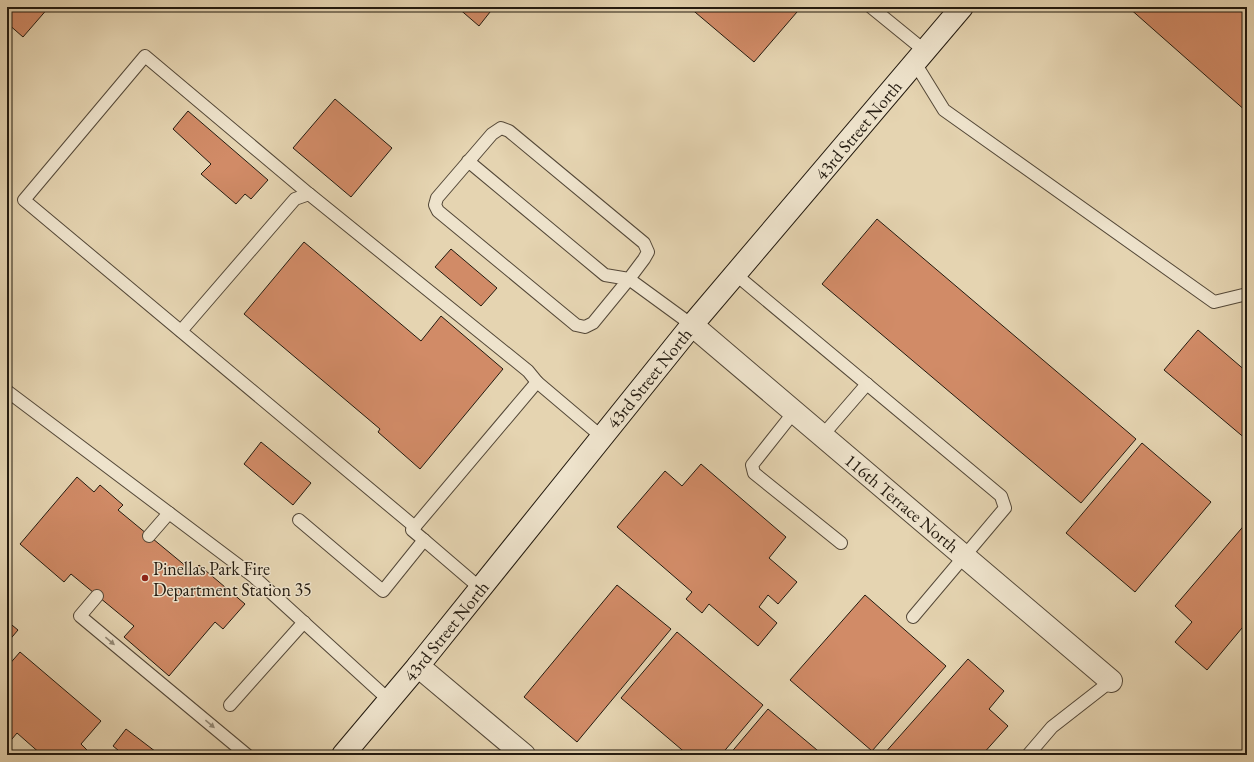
<svg xmlns="http://www.w3.org/2000/svg" width="1254" height="762" font-family="'EB Garamond',serif">
<style>
.building{fill:#d18b67;stroke:#231a0f}
.lines{fill:none;stroke-linecap:round;stroke-linejoin:round}
.lane-casing{stroke:#544838;stroke-width:14}
.street-casing{stroke:#544838;stroke-width:24}
.secondary-casing{stroke:#231a0f;stroke-width:24}
.lane{stroke:#eee3cc;stroke-width:12}
.street{stroke:#eee3cc;stroke-width:22}
.secondary{stroke:#eee3cc;stroke-width:22}
.oneway{fill:#938977}
.poi-dot{fill:#8f2418;stroke:#eee3cc;stroke-width:1.5}
.labels{text-anchor:middle;dominant-baseline:central;stroke-width:3;stroke-linejoin:round;paint-order:stroke}
.street-label{font-size:18px;fill:#231a0f;stroke:#eee3cc}
.poi-label{font-size:18px;fill:#231a0f;stroke:#eee3cc;text-anchor:start}
</style>
<rect width="100%" height="100%" fill="#e5d4b1"/>
<filter id="stains"><feTurbulence type="fractalNoise" baseFrequency=".005" numOctaves="4"/><feColorMatrix values="0 0 0 0 .2 0 0 0 0 .09 0 0 0 0 .02 0 0 0 .5 -.17"/></filter>
<radialGradient id="worn" r=".72"><stop offset=".6" stop-color="#630" stop-opacity="0"/><stop offset="1" stop-color="#630" stop-opacity=".3"/></radialGradient>
<g class="building">
<polygon points="7,7 49,7 23,37 7,23"/>
<polygon points="457,7 494,7 479,26"/>
<polygon points="689,7 791,7 797,12 754,62"/>
<polygon points="1128,7 1247,7 1247,112"/>
<polygon points="335,99 392,148 351,197 293,148"/>
<polygon points="188,111 268,180 251,199 245,194 236,204 201,174 211,164 173,129"/>
<polygon points="877,219 1136,439 1081,503 822,284"/>
<polygon points="304,242 421,341 441,316 503,369 420,469 378,432 380,429 244,314"/>
<polygon points="451,249 497,288 481,306 435,267"/>
<polygon points="1198,330 1247,372 1247,440 1164,370"/>
<polygon points="261,442 311,483 293,505 244,464"/>
<polygon points="1142,443 1211,502 1135,592 1066,533"/>
<polygon points="701,464 786,537 769,558 797,582 778,604 768,595 759,607 777,623 758,646 709,604 702,613 686,599 692,592 617,527 665,471 682,486"/>
<polygon points="77,477 94,492 100,485 123,505 118,510 193,572 199,565 245,604 223,629 215,622 169,676 124,637 134,626 71,574 64,582 20,544"/>
<polygon points="1247,522 1247,622 1207,670 1175,642 1192,622 1175,606"/>
<polygon points="617,585 671,629 577,742 524,697"/>
<polygon points="865,595 946,666 872,751 790,680"/>
<polygon points="7,621 18,630 7,643"/>
<polygon points="677,632 763,705 721,755 688,755 621,698"/>
<polygon points="20,652 101,721 81,744 87,750 83,755 42,755 17,733 7,745 7,667"/>
<polygon points="968,659 1004,691 989,709 1008,726 982,755 883,755"/>
<polygon points="768,709 823,755 729,755"/>
<polygon points="126,729 160,755 124,755 113,746"/>
</g>
<g class="lines">
<g class="lane-casing">
<g id="lane">
<polyline points="871,7 925,51"/>
<polyline points="915,63 944,110 1214,302 1247,294"/>
<polyline points="468,161 605,275 629,279 644,259 648,252 644,243 509,131 501,128 492,134 437,198 435,205 438,211 576,325 585,327 593,323 629,279 692,325"/>
<polyline points="309,194 145,56 24,200 415,527"/>
<polyline points="735,274 1001,496 1005,508 913,617"/>
<polyline points="181,331 295,199 309,194 528,371 537,382"/>
<polyline points="7,391 254,577 389,700"/>
<polyline points="794,412 752,465 754,473 841,543"/>
<polyline points="822,436 867,384"/>
<polyline points="299,520 383,591 424,540 480,588"/>
<polyline points="149,536 169,513"/>
<polyline points="424,540 412,530 537,382 602,437"/>
<polyline points="97,596 80,616 247,755"/>
<polyline points="230,705 304,622"/>
<polyline points="1028,755 1052,727 1111,681"/>
</g>
</g>
<g class="street-casing">
<g id="street">
<polyline points="692,325 1111,681"/>
<polyline points="418,666 524,755"/>
</g>
</g>
<g class="secondary-casing">
<polyline id="secondary" points="343,755 418,666 692,325 962,7"/>
</g>
<use href="#lane" class="lane"/>
<use href="#street" class="street"/>
<use href="#secondary" class="secondary"/>
</g>
<defs><path id="oneway-solid" d="M-6-.8H1V-3.2L6.5 0L1 3.2V.8H-6Z"/></defs>
<g class="oneway">
<use href="#oneway-solid" transform="translate(110 641) rotate(40)"/>
<use href="#oneway-solid" transform="translate(210 724) rotate(40)"/>
</g>
<circle class="poi-dot" cx="145" cy="578" r="4"/>
<g class="labels">
<g class="street-label">
<text transform="translate(858 130) rotate(-50)">43rd Street North</text>
<text transform="translate(649 378) rotate(-51)">43rd Street North</text>
<text transform="translate(902 503) rotate(40)">116th Terrace North</text>
<text transform="translate(446 631) rotate(-51)">43rd Street North</text>
</g>
<g class="poi-label">
<text x="153" y="568">Pinellas Park Fire<tspan x="153" dy="21">Department Station 35</tspan></text>
</g>
</g>
<rect width="1254" height="762" fill="none" stroke="#e5d4b1" stroke-width="24"/>
<rect x="8" y="8" width="1238" height="746" fill="none" stroke="#231a0f" stroke-width="2"/>
<rect x="12" y="12" width="1230" height="738" fill="none" stroke="#231a0f"/>
<rect width="100%" height="100%" filter="url(#stains)"/>
<rect width="100%" height="100%" fill="url(#worn)"/>
</svg>
